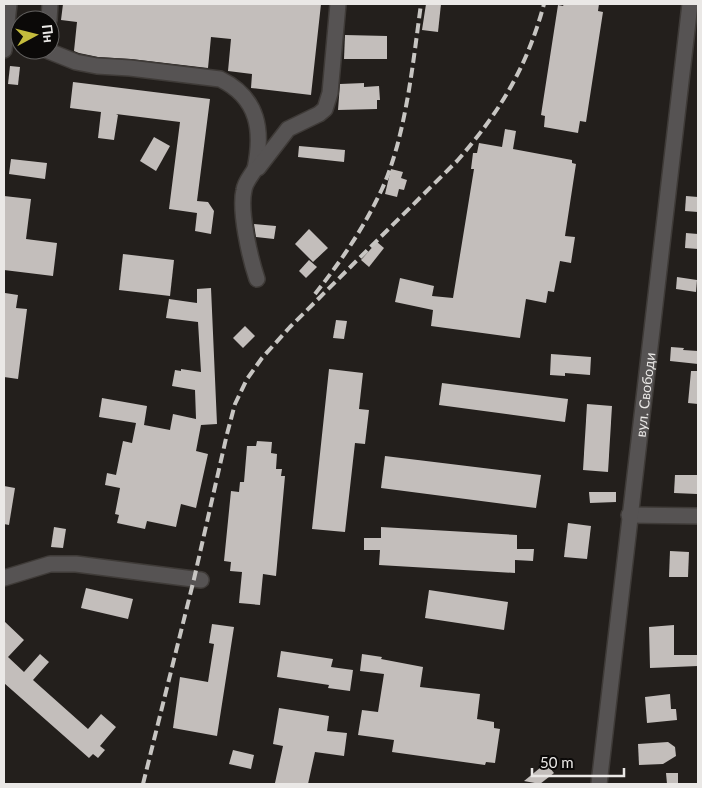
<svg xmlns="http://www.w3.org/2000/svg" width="702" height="788" font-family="Lato,sans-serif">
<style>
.building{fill:#c3bebb}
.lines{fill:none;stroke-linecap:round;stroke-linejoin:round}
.minor-casing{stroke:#3f3b38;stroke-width:18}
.minor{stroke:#565353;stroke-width:15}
.rail{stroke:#c7c5c2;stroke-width:4;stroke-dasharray:10 5;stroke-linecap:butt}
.labels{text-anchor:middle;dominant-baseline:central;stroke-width:5;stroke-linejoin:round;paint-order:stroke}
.street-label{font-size:14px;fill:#eae8e6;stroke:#0b0908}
</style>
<rect width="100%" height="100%" fill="#231f1c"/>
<g class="building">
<polygon points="63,4 321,4 311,95 251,88 252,74 228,71 231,39 211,37 208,68 131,59 98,57 79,53 74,51 77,22 61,20"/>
<polygon points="426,4 441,4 438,32 422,30"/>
<polygon points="564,4 599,4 598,11 603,12 586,122 580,121 578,133 544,127 545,116 541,115 558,5 563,6"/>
<polygon points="345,35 387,36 387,59 344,59"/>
<polygon points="10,66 20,67 18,85 8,84"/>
<polygon points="73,82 210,99 197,201 208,202 214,211 211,234 195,231 197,213 169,209 180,122 116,114 118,115 114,140 98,138 101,112 70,108"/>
<polygon points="364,83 364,87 379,86 380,100 377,100 377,109 338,110 340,84"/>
<polygon points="505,129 516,131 513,149 572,160 572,163 576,164 565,236 575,237 571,263 560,261 554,292 548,291 546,303 526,299 520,338 431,326 433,310 395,302 400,278 434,286 432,296 453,298 474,169 471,169 473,153 477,153 479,143 502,147"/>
<polygon points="154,137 170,146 156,171 140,161"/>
<polygon points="299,146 345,150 344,162 298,157"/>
<polygon points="11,159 47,163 45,179 9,174"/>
<polygon points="391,169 403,172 401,178 407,180 404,190 399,189 397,197 385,194"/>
<polygon points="4,196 31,199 26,239 57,243 53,276 4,270"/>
<polygon points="686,196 698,197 698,212 685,211"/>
<polygon points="254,224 276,226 274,239 256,237"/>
<polygon points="309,229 328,248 313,262 295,244"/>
<polygon points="686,233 698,234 698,249 685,248"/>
<polygon points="377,242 384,248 369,267 361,260"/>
<polygon points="123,254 174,260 170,296 119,290"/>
<polygon points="309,260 317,267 306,278 299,271"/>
<polygon points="677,277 697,280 696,292 676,289"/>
<polygon points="211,288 217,424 201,425 196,451 208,454 196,508 181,504 176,527 147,521 145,529 117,523 119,515 115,514 120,488 105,485 107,473 116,475 123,441 132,443 136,423 99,417 102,398 147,406 144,425 170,430 173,414 196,419 195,390 172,386 175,370 181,371 181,369 201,372 198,322 166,318 169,299 197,303 197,289"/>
<polygon points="5,293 18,295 16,308 27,309 18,379 4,377"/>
<polygon points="336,320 347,321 344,339 333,338"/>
<polygon points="245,326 255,336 243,348 233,338"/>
<polygon points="671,347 684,348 683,350 698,351 698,364 670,361"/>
<polygon points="551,354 591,357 590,375 565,373 565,376 550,375"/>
<polygon points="329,369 363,373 359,409 369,410 365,444 355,443 345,532 312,529"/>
<polygon points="691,371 698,371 698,404 688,403"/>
<polygon points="442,383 568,399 565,422 439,405"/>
<polygon points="587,404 612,406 608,472 583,470"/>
<polygon points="257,441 272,442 271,453 277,454 276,469 282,469 281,476 285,476 276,576 263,574 260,605 239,603 242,572 230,571 231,562 224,561 231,491 239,492 240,482 244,482 247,446 256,446"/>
<polygon points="385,456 541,475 536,508 381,488"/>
<polygon points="675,475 698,475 697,494 674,493"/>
<polygon points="4,486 15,488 9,525 4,524"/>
<polygon points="589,492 616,492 616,502 590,503"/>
<polygon points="568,523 591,526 587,559 564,557"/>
<polygon points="54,527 66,529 63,548 51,547"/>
<polygon points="381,527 517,535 517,549 534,549 533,561 515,560 515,573 379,565 380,550 364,550 364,538 381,538"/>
<polygon points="670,551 689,552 688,577 669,577"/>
<polygon points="86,588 133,599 128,619 81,608"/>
<polygon points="429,590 508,602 504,630 425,618"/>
<polygon points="4,621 24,640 8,657 24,672 40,654 49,662 33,680 88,729 101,714 116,727 100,746 105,750 98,758 93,754 89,758 4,683"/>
<polygon points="212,624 234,627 217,736 173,728 180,677 208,682 214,644 209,643"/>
<polygon points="674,625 674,655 698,655 698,666 650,668 649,627"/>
<polygon points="281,651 333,659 331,667 353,670 350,691 328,688 329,685 277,677"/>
<polygon points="362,654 382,657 381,659 423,667 420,687 480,694 477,719 494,722 494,728 500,729 495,763 486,762 485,765 392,752 394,740 358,735 362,710 378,712 384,674 360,671"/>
<polygon points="670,694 671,709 676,709 677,720 647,723 645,697"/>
<polygon points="279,708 329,716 327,731 347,733 344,756 315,752 308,784 275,783 283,746 273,744"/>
<polygon points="668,742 675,747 676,756 663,764 639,765 638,744"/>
<polygon points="233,750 254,755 251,769 229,764"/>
<polygon points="546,763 554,773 540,784 524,781"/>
<polygon points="666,773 678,773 678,784 667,784"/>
</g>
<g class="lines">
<g class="minor-casing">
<g id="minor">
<polyline points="49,20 50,4"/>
<polyline points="4,50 9,4"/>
<path d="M46 50 76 62 97 66 130 68 220 79C259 98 263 131 255 169"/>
<path d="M257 279C250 258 239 211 244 190 245 182 251 176 255 169L258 168 288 129 319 114 325 109 330 93 338 4"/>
<polyline points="629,515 698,516"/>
<polyline points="4,578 50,564 76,564 201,580"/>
<path id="s1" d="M599 784 690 4"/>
</g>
</g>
<use href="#minor" class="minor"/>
<g class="rail">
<path d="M315 294C341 261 364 228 382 189 406 136 413 62 421 4"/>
<path d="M143 784 194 579 227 434 235 404 247 379 262 358 290 327 457 161C500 112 527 67 544 4"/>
</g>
</g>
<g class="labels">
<g class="street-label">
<text stroke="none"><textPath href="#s1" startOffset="392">вул. Свободи</textPath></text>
</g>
</g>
<rect width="702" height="788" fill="none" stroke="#eae8e6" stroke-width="10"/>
<g transform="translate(35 35) rotate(83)"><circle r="24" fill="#0b0908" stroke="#646261"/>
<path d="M0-4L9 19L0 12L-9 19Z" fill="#c5bc3d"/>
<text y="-8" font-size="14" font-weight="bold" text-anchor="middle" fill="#eae8e6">Пн</text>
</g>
<path d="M532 768v8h92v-8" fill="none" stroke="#eae8e6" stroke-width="2.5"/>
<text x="540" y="768" font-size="15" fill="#eae8e6" stroke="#0b0908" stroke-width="4" paint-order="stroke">50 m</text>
</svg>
